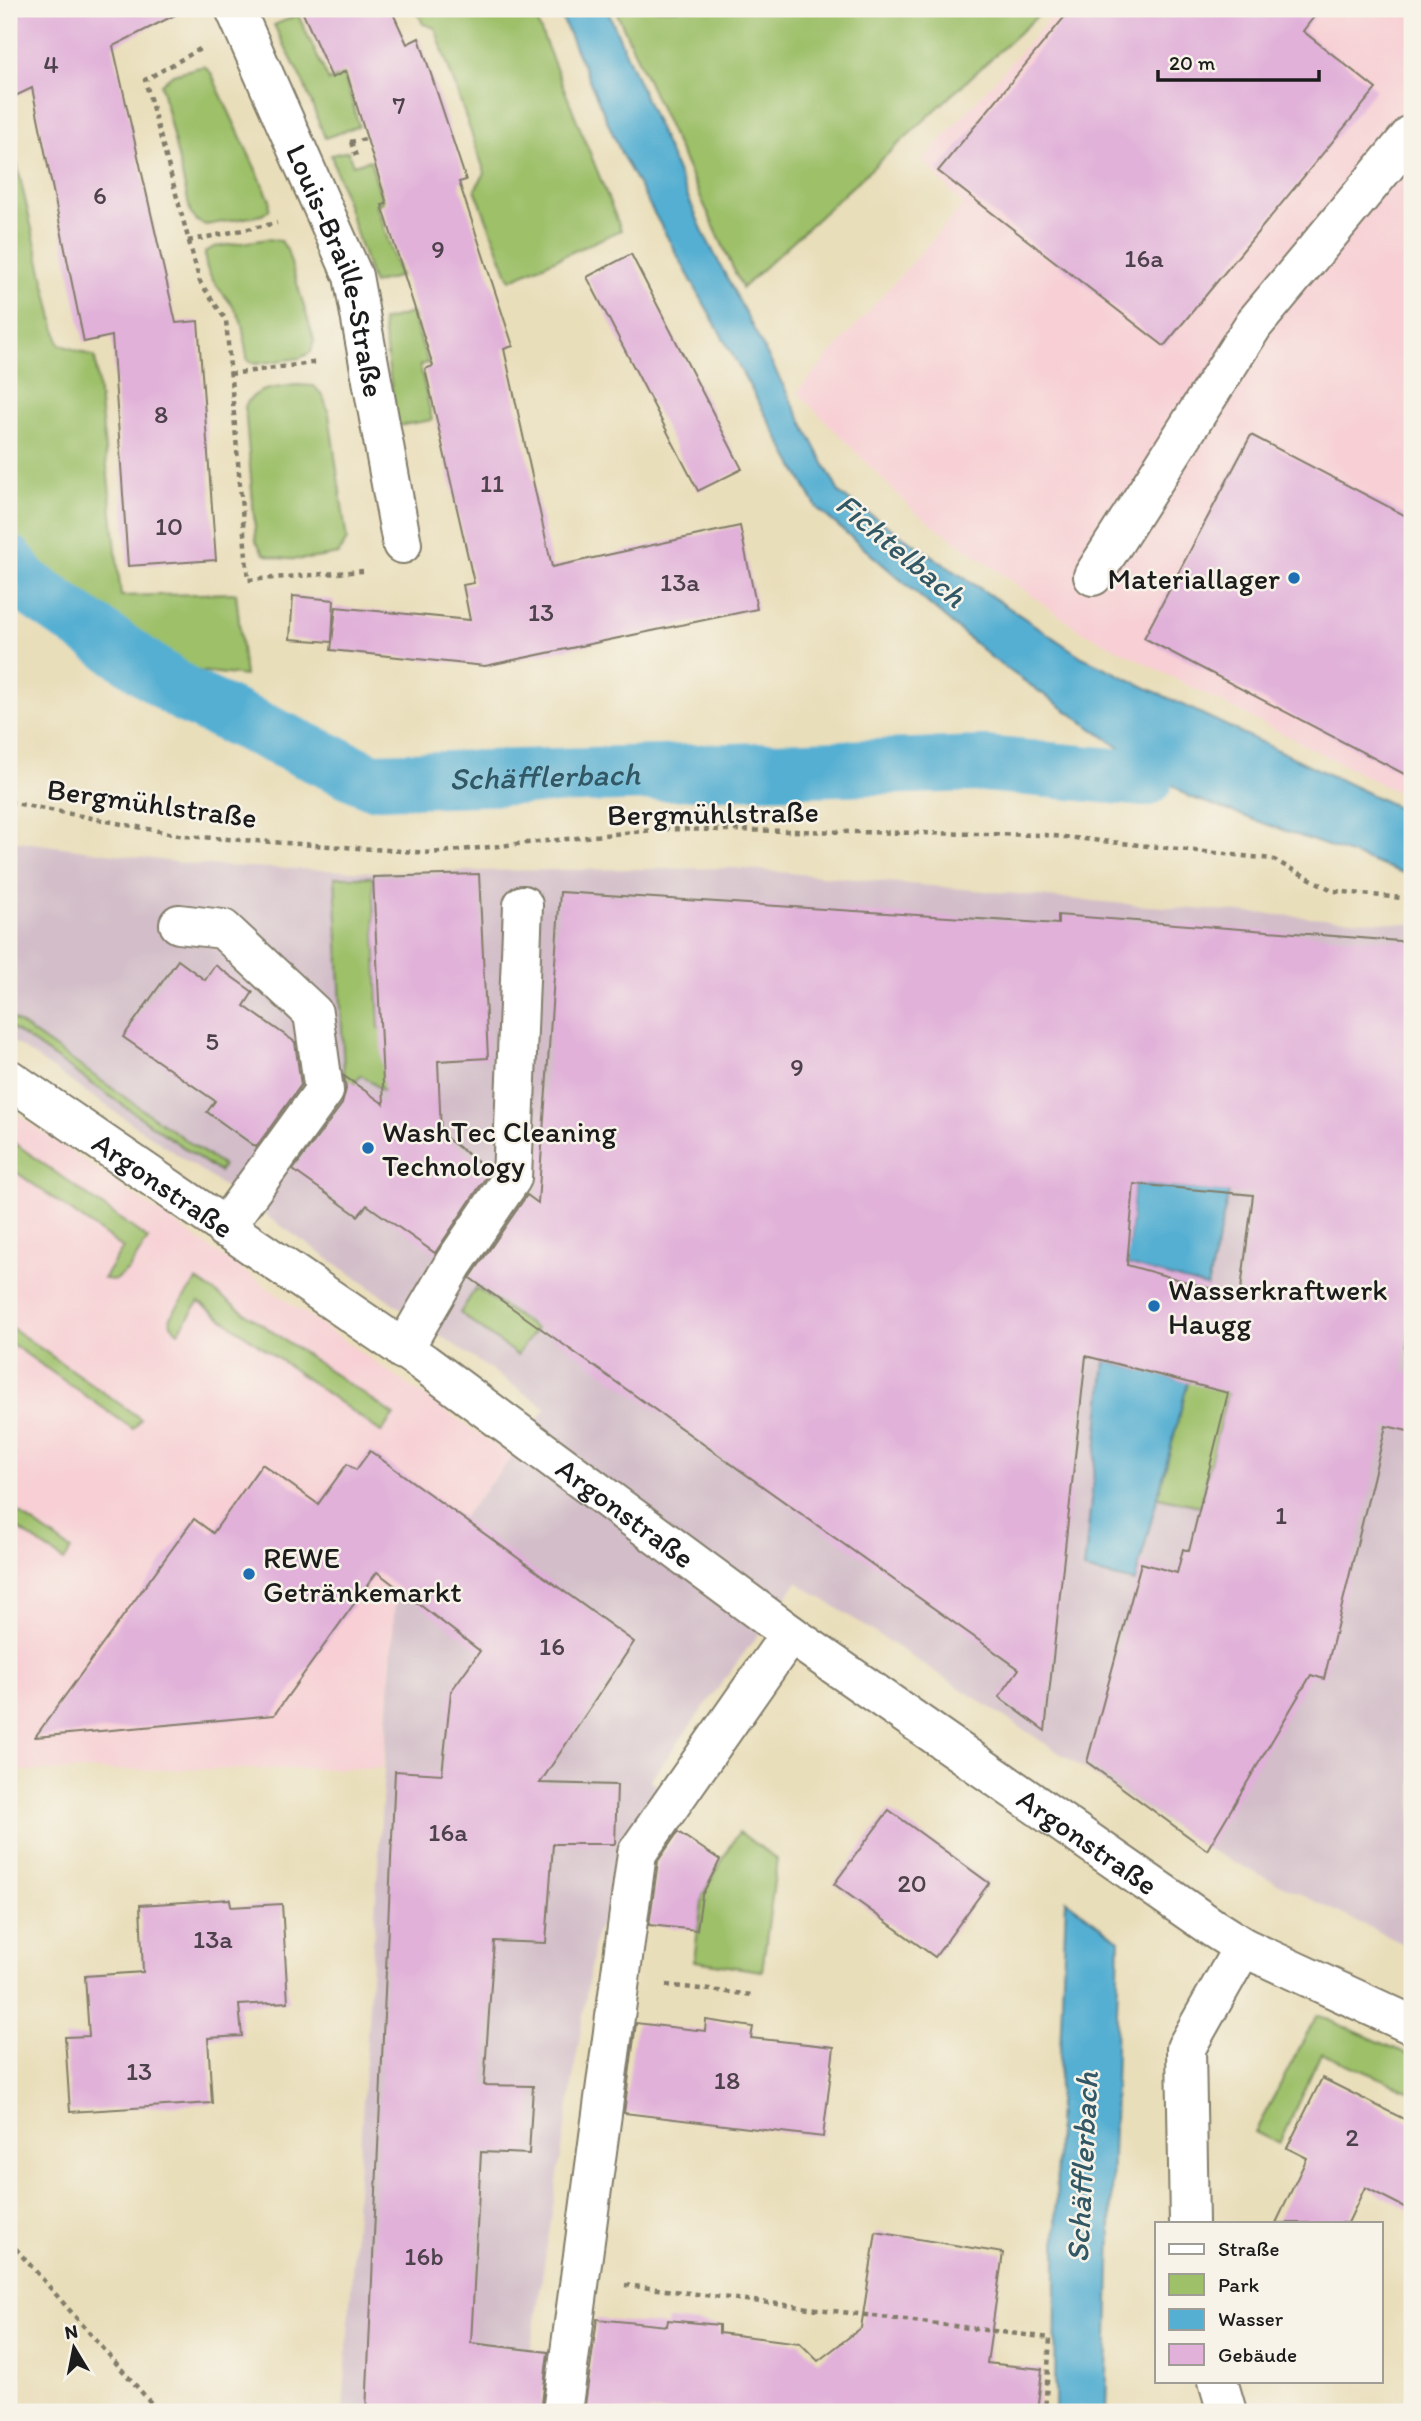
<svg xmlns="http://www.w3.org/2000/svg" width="1421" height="2421" font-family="Itim,sans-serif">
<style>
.built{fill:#f7cfd4}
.industrial{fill:#d2bdc8}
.green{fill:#9dc069;stroke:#5c6e42;stroke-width:2}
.water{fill:#54afd2;stroke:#386677;stroke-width:2}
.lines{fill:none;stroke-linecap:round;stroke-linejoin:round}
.canal{stroke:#54afd2;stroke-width:56}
.building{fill:#e1b1d9;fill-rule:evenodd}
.minor-casing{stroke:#827d6b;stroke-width:42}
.path{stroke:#827d6b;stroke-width:4.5;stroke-dasharray:5 5;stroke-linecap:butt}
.minor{stroke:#fff;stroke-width:38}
.poi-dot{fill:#1f6fb2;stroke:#f7f3e8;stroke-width:2.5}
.labels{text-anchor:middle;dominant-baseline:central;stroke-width:5;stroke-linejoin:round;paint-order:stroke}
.number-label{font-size:26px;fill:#4d414b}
.street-label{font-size:30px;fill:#1c1c1c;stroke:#f7f3e8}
.poi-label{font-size:30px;fill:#1c1c1c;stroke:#f7f3e8;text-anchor:start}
.water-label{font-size:32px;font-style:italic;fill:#325765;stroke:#f7f3e8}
</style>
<rect width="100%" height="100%" fill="#f7f3e8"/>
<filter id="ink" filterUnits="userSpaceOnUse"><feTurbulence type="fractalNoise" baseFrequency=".0143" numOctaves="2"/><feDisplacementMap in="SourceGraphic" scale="14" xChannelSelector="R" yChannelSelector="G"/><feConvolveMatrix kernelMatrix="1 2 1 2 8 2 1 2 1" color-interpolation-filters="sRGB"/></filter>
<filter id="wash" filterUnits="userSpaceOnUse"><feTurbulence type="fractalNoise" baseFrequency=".00686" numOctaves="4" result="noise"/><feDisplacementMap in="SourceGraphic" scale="28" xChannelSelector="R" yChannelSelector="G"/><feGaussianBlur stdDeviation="1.57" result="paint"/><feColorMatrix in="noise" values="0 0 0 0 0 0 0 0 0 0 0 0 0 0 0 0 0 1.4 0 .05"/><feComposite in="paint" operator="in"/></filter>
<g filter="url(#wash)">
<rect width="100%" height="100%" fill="#e9deba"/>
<g class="built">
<polygon points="1059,9 1412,9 1412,800 1078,629 913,510 797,392 963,205 923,160"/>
<polygon points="9,1109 512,1457 395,1600 383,1768 9,1771"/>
</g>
<polygon class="industrial" points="9,840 198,865 375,872 734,868 1137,905 1412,924 1412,1948 1207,1849 797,1582 650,1780 674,1798 596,1932 521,2412 343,2412 395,1600 512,1457 546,1408 9,1039"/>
<g class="green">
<polygon points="416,9 532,9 621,230 510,280 475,189 485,173 435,28 423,24"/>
<polygon points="615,9 1045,9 742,288"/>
<polygon points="298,15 329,81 344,75 359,126 325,138 304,84 274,25"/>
<polygon points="204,66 211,73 270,200 269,210 262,215 206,225 198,222 191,214 161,84 173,74"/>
<polygon points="9,131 59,344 95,357 121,596 236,593 245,676 188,670 38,577 9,533"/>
<polygon points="348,151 353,165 370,160 383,202 376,204 400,276 373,284 331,155"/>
<path d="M268 239 281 241 287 250 314 340 311 352 300 358 255 364 248 361C244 348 245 330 240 318 229 294 203 281 205 252L214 247Z"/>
<polygon points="412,313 428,363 420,365 432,420 397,426 382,321"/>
<path d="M296 385 314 386 323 396 329 414 347 540 338 554C313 559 288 563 264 554L256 541 245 406C256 387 275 388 296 385Z"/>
<polygon points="335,877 373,877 379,1028 388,1029 391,1096 361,1075 345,1095"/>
<polygon points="9,1016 223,1166 219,1172 9,1026"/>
<polygon points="9,1139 148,1239 129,1269 116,1280 103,1279 123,1248 9,1167"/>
<polygon points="197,1280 394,1415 381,1432 199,1302 178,1332 171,1325 170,1317"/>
<polygon points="476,1288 536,1329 517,1355 460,1313"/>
<polygon points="9,1326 141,1419 133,1429 9,1342"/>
<polygon points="1240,1342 1200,1506 1158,1497 1188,1382"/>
<polygon points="9,1506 71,1550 64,1561 9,1522"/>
<polygon points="739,1832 777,1859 762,1971 694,1961 702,1895"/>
<polygon points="1317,2015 1412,2056 1412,2092 1321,2053 1279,2144 1255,2132"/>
</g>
<g class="water">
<polygon points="558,9 607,9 704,234 840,494 1082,657 1412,814 1412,876 1190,797 993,659 817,508 623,157"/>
<polygon points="1134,1184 1229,1192 1207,1287 1123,1264 1129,1244"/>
<polygon points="1105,1361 1188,1382 1135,1582 1084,1570"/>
<polygon points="1066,1900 1119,1940 1106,2412 1055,2412 1057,2128"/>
</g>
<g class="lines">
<path class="canal" id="s1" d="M9 563 23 583 185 695 372 781 984 764 1145 779"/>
</g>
<g id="blocks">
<g class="building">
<polygon points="9,9 187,9 113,46 176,323 198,321 216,560 128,566 112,336 84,342 32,88 9,99"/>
<polygon points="301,9 391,9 407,44 419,38 466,180 459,182 513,346 504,349 552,567 740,526 757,609 485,666 331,650 336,607 470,620 463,585 474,583 425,369 433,366 382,205 387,204 346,71 332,78"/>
<polygon points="1071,9 1320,9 1303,31 1376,89 1164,346 938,171"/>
<polygon points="631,254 742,469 698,491 587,277"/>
<polygon points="1251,435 1412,519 1412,778 1144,638"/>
<polygon points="293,596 334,600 332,642 290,639"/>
<polygon points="479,874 488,1058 438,1061 441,1134 490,1171 435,1253 367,1205 358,1216 293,1170 342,1104 346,1089 344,1076 384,1104 373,877"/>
<path d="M560 892 1058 924V915L1412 942V1237L1403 1371 1412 1374V1432L1386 1426 1324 1679 1311 1675 1207 1850 1087 1762 1141 1563 1177 1573 1183 1549 1189 1551 1228 1393 1086 1356 1045 1731 999 1697 1019 1669 470 1278 527 1195 538 1203ZM1134 1184 1253 1195 1240 1297 1127 1265Z"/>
<polygon points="178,960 205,980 215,965 253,992 244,1006 295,1042 301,1085 256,1147 207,1112 215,1101 123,1037"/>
<polygon points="370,1451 634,1642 540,1783 617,1785 615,1844 553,1844 546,1943 494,1941 484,2085 533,2086 529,2154 481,2152 471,2343 548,2352 541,2412 366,2412 395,1771 442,1774 451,1691 480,1651 377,1572 274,1715 35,1737 194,1519 213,1533 262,1464 318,1504 347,1464 356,1470"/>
<polygon points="889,1810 989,1883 935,1957 834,1884"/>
<polygon points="678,1832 720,1860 702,1895 697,1930 649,1925 658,1861"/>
<polygon points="230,1899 231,1907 282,1904 288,2002 239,2005 242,2036 208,2038 212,2103 70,2112 65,2037 89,2036 85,1976 143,1972 140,1905"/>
<polygon points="706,2020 753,2027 751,2038 834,2047 823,2137 624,2113 636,2023 705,2031"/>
<polygon points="1322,2078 1412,2123 1412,2211 1365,2187 1348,2223 1276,2223 1307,2158 1287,2148"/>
<polygon points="876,2232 1003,2253 987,2363 1042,2369 1037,2412 584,2412 597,2319 667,2326 668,2320 719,2325 719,2333 800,2343 818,2361 861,2328"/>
</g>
</g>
</g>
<g filter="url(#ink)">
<use href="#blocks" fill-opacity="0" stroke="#827d6b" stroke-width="2"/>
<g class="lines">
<g class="minor-casing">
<g id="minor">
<path id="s2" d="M235 9 353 276 402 544"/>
<polyline points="1093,576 1254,324 1412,134"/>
<polyline points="179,924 223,929 313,1013 324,1091 224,1228"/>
<path id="s3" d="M9 1079 424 1363 790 1634 1213 1928 1243 1947 1412 2025"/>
<polyline points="403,1350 454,1263 512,1178 523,905"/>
<polyline points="1189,2223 1186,2048 1243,1947"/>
<polyline points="1218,2381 1227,2412"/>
<polyline points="562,2412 637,1853 790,1634"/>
</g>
</g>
<g class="path">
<polyline points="200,49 145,80 200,282 226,320 248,580 363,571"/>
<polyline points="350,142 366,139"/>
<polyline points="351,142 356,156"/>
<polyline points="188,241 277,223"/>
<polyline points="230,374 319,362"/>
<polyline points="9,802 184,836 431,853 663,829 1045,835 1272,859 1334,891 1412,899"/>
<polyline points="666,1985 753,1995"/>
<polyline points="9,2241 159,2412"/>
<polyline points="625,2285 1050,2338 1045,2412"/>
</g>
<use href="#minor" class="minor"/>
</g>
</g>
<g class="poi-dot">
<circle cx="1294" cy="578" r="7"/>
<circle cx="368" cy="1148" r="7"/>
<circle cx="1154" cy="1306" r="7"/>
<circle cx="249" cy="1574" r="7"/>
</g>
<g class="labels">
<g class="number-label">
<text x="51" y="64">4</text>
<text x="399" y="105">7</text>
<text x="100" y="195">6</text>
<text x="438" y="249">9</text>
<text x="1144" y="258">16a</text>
<text x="161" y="414">8</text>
<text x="492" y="483">11</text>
<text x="169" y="526">10</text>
<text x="680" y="582">13a</text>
<text x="541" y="612">13</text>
<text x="212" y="1041">5</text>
<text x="797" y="1067">9</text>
<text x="1281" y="1515">1</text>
<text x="552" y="1646">16</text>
<text x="448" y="1832">16a</text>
<text x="912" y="1883">20</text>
<text x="213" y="1939">13a</text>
<text x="139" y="2071">13</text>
<text x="727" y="2080">18</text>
<text x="1352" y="2137">2</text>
<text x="424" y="2256">16b</text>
</g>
<g class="street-label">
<text stroke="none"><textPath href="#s2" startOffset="282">Louis-Braille-Straße</textPath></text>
<text transform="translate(152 803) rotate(8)">Bergmühlstraße</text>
<text transform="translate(713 813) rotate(-1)">Bergmühlstraße</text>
<text stroke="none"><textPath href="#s3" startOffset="187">Argonstraße</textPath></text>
<text stroke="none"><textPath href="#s3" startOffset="754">Argonstraße</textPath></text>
<text stroke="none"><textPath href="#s3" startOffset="1321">Argonstraße</textPath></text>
</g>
<g class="poi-label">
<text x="1280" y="578" text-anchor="end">Materiallager</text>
<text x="382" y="1131">WashTec Cleaning<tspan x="382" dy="34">Technology</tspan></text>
<text x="1168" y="1289">Wasserkraftwerk<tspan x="1168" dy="34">Haugg</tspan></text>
<text x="263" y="1557">REWE<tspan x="263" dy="34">Getränkemarkt</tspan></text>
</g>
<g class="water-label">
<text transform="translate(901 550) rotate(40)">Fichtelbach</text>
<text stroke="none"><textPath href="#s1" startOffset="600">Schäfflerbach</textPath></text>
<text transform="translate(1082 2167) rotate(-87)">Schäfflerbach</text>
</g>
</g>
<rect width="1421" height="2421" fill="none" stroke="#f7f3e8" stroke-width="35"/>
<rect x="1155" y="2222" width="228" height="161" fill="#f7f3e8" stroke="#9f9d96" stroke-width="2"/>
<rect x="1169" y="2244" width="35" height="10" fill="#ffffff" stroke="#9f9d96" stroke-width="2"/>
<text x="1218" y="2256" font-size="21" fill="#1c1c1c">Straße</text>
<rect x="1169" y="2274" width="35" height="21" fill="#9dc069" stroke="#9f9d96" stroke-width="2"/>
<text x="1218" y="2292" font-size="21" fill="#1c1c1c">Park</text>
<rect x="1169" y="2309" width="35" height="21" fill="#54afd2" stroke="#9f9d96" stroke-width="2"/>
<text x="1218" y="2326" font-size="21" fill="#1c1c1c">Wasser</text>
<rect x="1169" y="2344" width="35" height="21" fill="#e1b1d9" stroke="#9f9d96" stroke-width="2"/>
<text x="1218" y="2362" font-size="21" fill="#1c1c1c">Gebäude</text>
<g transform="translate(74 2348) rotate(350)" stroke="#f7f3e8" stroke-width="5" paint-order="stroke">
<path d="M0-5L12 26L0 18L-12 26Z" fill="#1c1c1c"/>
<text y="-10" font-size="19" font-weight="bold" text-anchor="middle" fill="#1c1c1c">N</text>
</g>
<path d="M1158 70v10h161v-10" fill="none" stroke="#1c1c1c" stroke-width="3.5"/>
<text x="1169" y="70" font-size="21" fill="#1c1c1c" stroke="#f7f3e8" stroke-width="5" paint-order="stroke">20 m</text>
</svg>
